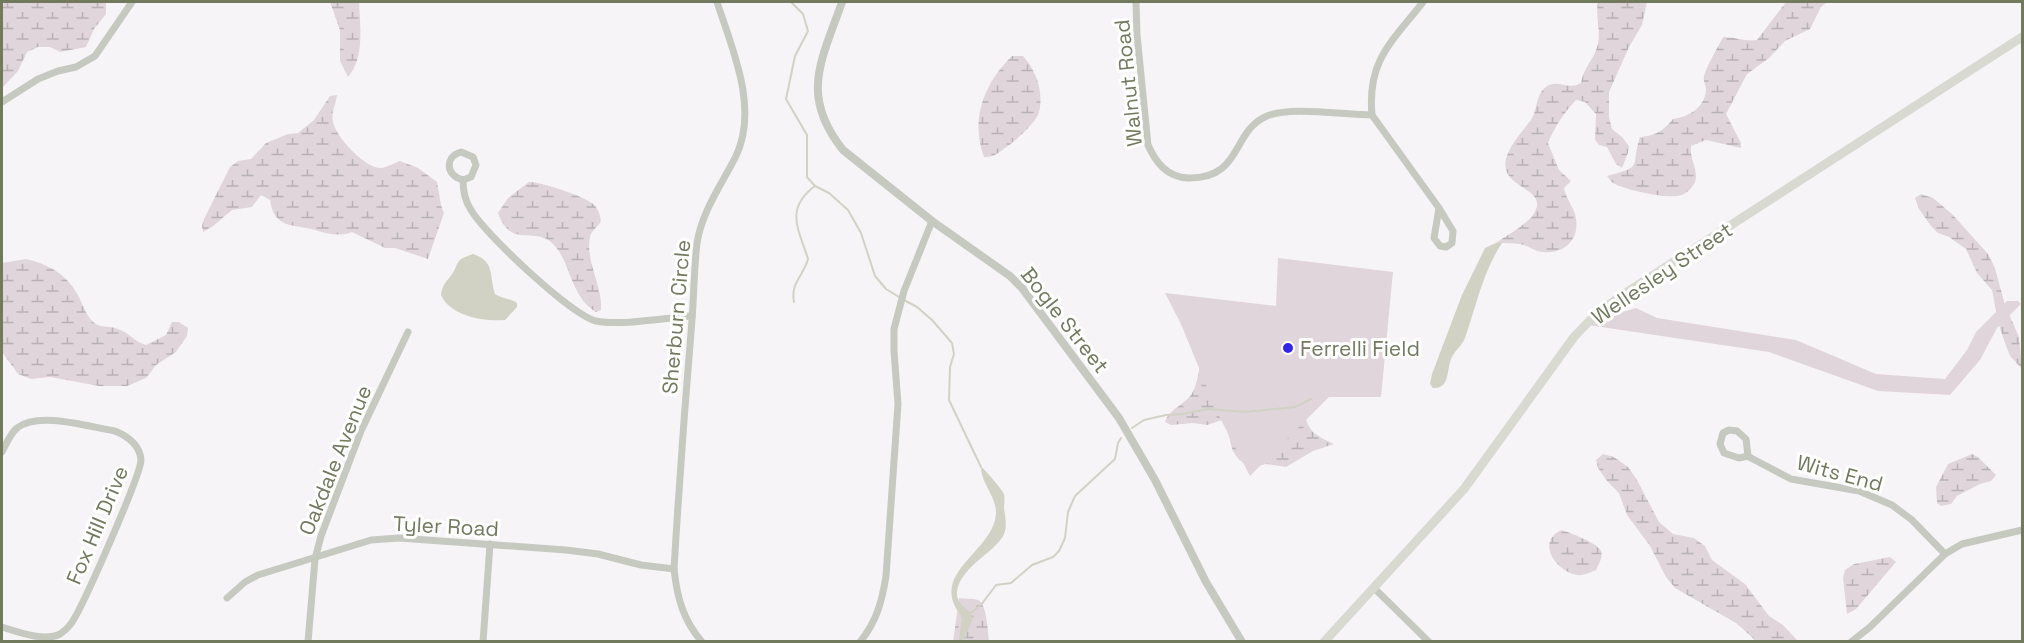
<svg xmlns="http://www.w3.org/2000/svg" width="2024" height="643" font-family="'Space Grotesk',sans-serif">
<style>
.wetland{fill:url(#wetland-marsh)}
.park{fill:#dfd5da}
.water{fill:#d1d2c4}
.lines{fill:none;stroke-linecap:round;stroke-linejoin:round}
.stream{stroke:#d1d2c4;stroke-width:2}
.minor{stroke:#c6c9c0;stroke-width:7}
.tertiary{stroke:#c6c9c0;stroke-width:8}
.secondary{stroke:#d8dad2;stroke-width:9}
.poi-dot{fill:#3424e8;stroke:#fff;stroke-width:2}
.labels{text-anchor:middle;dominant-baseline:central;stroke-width:6;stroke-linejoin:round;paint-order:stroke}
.street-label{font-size:21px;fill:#727a5e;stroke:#fff}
.poi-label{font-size:21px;fill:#727a5e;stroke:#fff;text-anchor:start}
</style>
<defs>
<pattern id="wetland-marsh" width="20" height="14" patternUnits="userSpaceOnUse" patternTransform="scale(1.5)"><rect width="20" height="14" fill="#dfd5da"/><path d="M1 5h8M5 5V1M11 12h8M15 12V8" fill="none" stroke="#b9b2b4"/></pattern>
</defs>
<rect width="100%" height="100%" fill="#f7f4f8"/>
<g class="wetland">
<polygon points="2,2 106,2 106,14 94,29 86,47 60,52 50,47 38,47 27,52 18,71 2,88"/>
<path d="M330 2H359C360 25 365 58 348 77L340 61V30Z"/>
<path d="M1598 2H1647L1642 25 1629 47 1609 92V117L1612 129 1622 137 1629 146 1628 153 1622 168 1616 164 1607 147 1599 145 1595 140 1596 114 1585 102 1576 100C1564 113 1555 126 1548 143L1559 170 1571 181 1564 188C1566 198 1572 205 1575 214 1582 240 1563 257 1537 251 1532 249 1526 245 1520 244 1513 243 1503 243 1496 243 1506 236 1527 224 1533 215 1552 187 1499 190 1506 159 1510 144 1522 132 1531 120 1538 110 1535 95 1546 87 1556 78 1569 91 1581 83 1583 68 1595 58 1598 44 1601 30 1595 16 1598 2Z"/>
<path d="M1786 2H1827L1821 7 1810 29 1785 41 1769 58 1747 74 1726 114 1741 143V148L1706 140 1691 146C1689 158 1699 170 1695 182 1693 187 1687 193 1682 195 1669 200 1625 190 1613 183 1611 182 1609 178 1607 176 1645 166 1630 168 1640 137 1655 136 1663 131 1673 119 1688 117 1705 108 1706 90 1706 85 1703 82 1704 76 1708 62 1717 50 1723 37 1735 37 1746 42 1757 40Z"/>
<path d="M1012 56H1023C1036 70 1044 92 1039 112 1036 123 1017 139 1008 146 1000 151 995 158 984 157 970 120 984 83 1012 56Z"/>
<path d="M337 95C336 104 331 112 333 122 336 137 365 169 382 168 387 167 395 163 400 161L418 168 437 182 441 205 444 213 428 259 395 248H385L352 232C340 237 327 234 315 230 293 224 274 229 270 200L261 195 252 207 232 210 212 227 203 232 202 226 204 219 230 167 238 161 251 159 266 143 288 134 298 133 314 120 330 96Z"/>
<path d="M529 182C541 182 584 196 593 204 598 208 600 215 601 221 598 227 591 231 590 237 585 262 603 286 601 310L596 312C569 296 571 259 551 242 533 227 511 249 498 213L508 198Z"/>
<polygon points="1921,194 1933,198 1953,215 1988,254 1995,268 2005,305 2019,337 2022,369 2010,356 2004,340 1998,322 1992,290 1977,273 1966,249 1949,237 1938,233 1931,226 1919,209 1915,198"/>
<path d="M26 259C47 264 65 273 76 292 82 301 84 312 92 321 100 329 108 325 118 329 128 332 135 342 146 345L166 335 172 322H179L188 328 187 336 176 352 156 365 146 378 127 386H99L50 377 31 379 18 374 2 352V263Z"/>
<path d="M1200 367 1304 408C1307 431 1313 434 1334 444L1313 451 1286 467 1266 464 1251 468C1224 452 1236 444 1222 420L1207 425 1193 423 1171 425 1165 422C1169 409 1184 405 1191 395 1197 386 1197 377 1200 367Z"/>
<polygon points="1603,454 1614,457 1628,467 1637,480 1659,522 1673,534 1694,538 1705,546 1712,560 1745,584 1769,616 1783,625 1798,641 1754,641 1753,638 1736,623 1675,588 1666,577 1650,546 1627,515 1619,493 1607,481 1598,468 1596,460"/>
<polygon points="1972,454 1978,457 1996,475 1991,481 1980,484 1957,496 1951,504 1941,506 1937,503 1936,487 1948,464"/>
<path d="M1562 530C1570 533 1598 543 1601 551 1603 557 1599 564 1596 570 1591 572 1583 576 1578 575 1556 572 1535 541 1562 530Z"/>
<polygon points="1890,557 1896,562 1856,609 1847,614 1843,578 1845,570 1854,564"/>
<path d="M959 598C964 599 973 598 978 600 987 604 988 633 989 641L953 642Z"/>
</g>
<g class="park">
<polygon points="1278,258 1393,272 1381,397 1329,397 1250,476 1217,412 1181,324 1165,293 1276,306"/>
<polygon points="2007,301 2018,301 2021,304 1997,328 1980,360 1950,395 1878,391 1769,352 1581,324 1636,308 1657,318 1796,340 1876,374 1945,379 1967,350 1976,332"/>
</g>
<g class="water">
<path d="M1496 243H1502C1483 271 1476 307 1465 338 1462 346 1455 350 1452 357 1446 368 1451 389 1433 388L1430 384 1432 374 1462 295 1485 248Z"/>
<path d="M473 254C495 261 489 275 495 294 502 299 510 298 517 303V307L505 320C484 322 450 316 441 295 442 286 445 283 450 277 461 263 452 261 473 254Z"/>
<path d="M981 467C985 469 1003 491 1004 494 1005 499 1004 504 1004 508 1005 516 1007 524 1005 531 1001 550 960 565 957 592 956 606 969 607 973 618L965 638 959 641 962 617C926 573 993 553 996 514 997 497 981 484 981 467Z"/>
</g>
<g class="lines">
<g class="stream">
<polyline points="791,2 803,14 808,31 795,56 786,99 807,135 807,177 815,186 829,193 848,210 861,233 875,276 886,289 899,297"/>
<polyline points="904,300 917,307 932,320 952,343 954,354 950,367 949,400 981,467"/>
<path d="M794 302C790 283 804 275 808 259 799 230 784 209 815 186"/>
<polyline points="1132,428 1144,420 1166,415 1183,414 1208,409 1246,412 1295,407 1311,399"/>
<polyline points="969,614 981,605 996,585 1011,583 1032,565 1053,557 1059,551 1065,538 1068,512 1075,496 1115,459 1118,443 1121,438"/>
</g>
<g class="minor">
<path d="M1136 2 1137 35 1148 145C1156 163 1167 177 1188 178 1243 179 1231 131 1267 116 1291 106 1344 115 1372 115"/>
<path d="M1423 2C1392 42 1367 60 1372 115L1439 208 1453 231 1452 243 1446 247 1440 246 1434 238 1439 208"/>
<polyline points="2,102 38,79 58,71 76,67 95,56 132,2"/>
<path d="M463 180C446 176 444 157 461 152L473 157 476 165 471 177 463 180C463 191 465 201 471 210 485 234 571 315 596 321 622 326 665 318 692 316"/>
<path d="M2 452C6 444 10 434 17 428 39 411 89 427 115 431 127 436 140 445 141 460 141 474 81 612 70 625 67 629 63 632 60 634 44 642 18 632 2 627"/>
<polyline points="1748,456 1739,458 1724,453 1720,444 1723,433 1729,430 1737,431 1746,439 1748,456 1751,458 1791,479 1859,491 1892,505 1912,520 1945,554"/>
<polyline points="1374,588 1429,642"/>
<polyline points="227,598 245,582 258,575 371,540 399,538 566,550 598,554 641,565 674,569"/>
<polyline points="308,642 315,559 321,536 361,431 408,332"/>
<polyline points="483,642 490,544"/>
<path d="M702 642C683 620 677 597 674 569 679 486 685 403 692 320 694 294 694 268 697 243 702 211 722 184 736 156 759 108 732 48 717 2"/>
<path d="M860 642C877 621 882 601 886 576L898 404 894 351V329L904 291 932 221"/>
<polyline points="1851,642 1870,627 1945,554 1962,544 2022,530"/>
</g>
<path class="tertiary" d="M842 2C822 60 799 95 843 150L932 221 1010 276 1022 288 1119 418 1155 480 1206 582 1242 642"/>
<polyline class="secondary" points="1324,642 1464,489 1574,337 1595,315 1621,296 2022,37"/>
</g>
<circle class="poi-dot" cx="1288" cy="348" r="6"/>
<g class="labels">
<g class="street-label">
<text transform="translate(1128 83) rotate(-96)">Walnut Road</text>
<text transform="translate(1662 273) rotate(-34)">Wellesley Street</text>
<text transform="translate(676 317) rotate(-85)">Sherburn Circle</text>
<text transform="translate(1065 320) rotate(52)">Bogle Street</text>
<text transform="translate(335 460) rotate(-68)">Oakdale Avenue</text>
<text transform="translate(1840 473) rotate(15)">Wits End</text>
<text transform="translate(97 525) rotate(-67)">Fox Hill Drive</text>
<text transform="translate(446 526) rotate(3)">Tyler Road</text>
</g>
<g class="poi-label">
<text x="1300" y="348">Ferrelli Field</text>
</g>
</g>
<rect width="2024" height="643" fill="none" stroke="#727a5e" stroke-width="6"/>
</svg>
